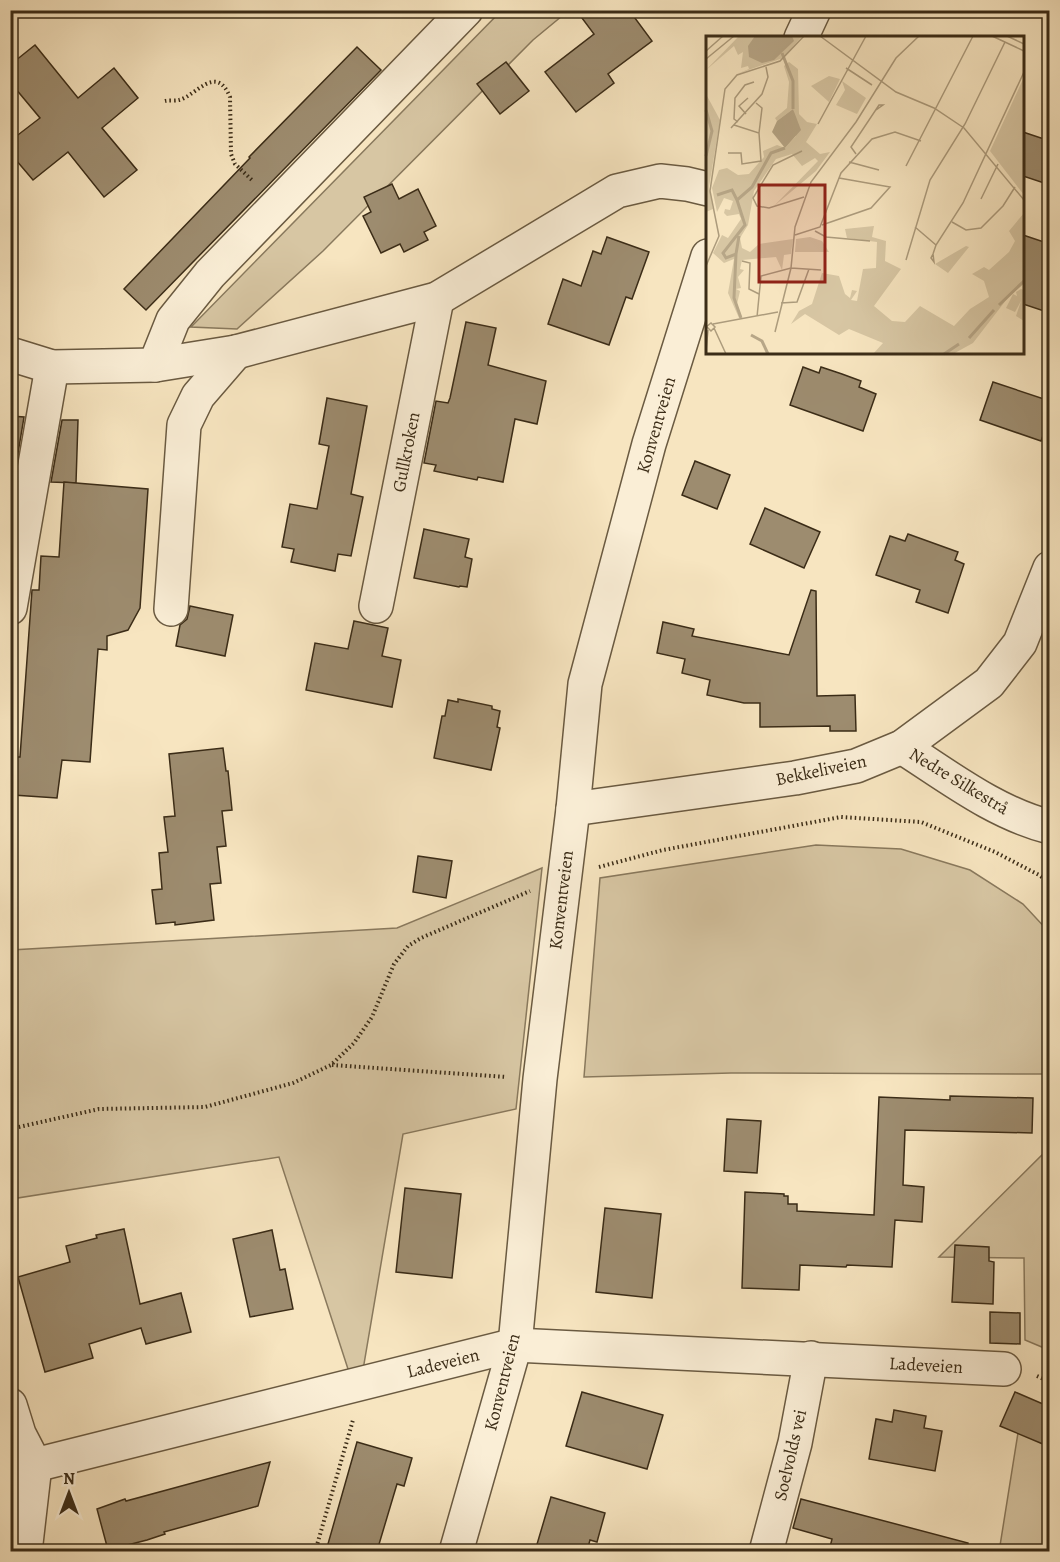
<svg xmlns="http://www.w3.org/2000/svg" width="1060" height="1562" font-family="Alegreya,serif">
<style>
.green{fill:#d7c6a3;stroke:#89795d;stroke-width:1.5}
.building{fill:#9d8c6f;stroke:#3b2c17;stroke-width:1.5}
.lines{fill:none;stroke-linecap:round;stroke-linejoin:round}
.minor-casing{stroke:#6a5a41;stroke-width:36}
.path{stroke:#3b2c17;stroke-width:4;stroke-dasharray:1.5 3;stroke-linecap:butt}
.minor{stroke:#faeed6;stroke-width:33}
.labels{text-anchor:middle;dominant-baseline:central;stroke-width:4.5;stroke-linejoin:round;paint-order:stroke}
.street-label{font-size:18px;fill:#3b2c17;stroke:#faeed6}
.inset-river{fill:none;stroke:#b7a687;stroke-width:3}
.inset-road{fill:none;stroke:#ac9b7c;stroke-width:1.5}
.view{fill:#8f2418;fill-opacity:0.15;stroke:#8f2418;stroke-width:3}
.inset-edge{fill:none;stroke:#3b2c17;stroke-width:3}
</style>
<rect width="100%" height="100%" fill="#f7e5c0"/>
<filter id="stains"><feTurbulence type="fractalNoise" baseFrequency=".00333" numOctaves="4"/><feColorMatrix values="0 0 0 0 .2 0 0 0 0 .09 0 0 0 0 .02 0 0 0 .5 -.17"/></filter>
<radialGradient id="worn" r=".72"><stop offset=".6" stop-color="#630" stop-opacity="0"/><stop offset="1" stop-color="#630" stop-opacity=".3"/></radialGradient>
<g class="green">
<polygon points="501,11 568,11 533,40 323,251 237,329 191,327"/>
<polygon points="816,845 901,849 970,870 1023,904 1049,932 1049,1074 731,1073 584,1077 600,878"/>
<polygon points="542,868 516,1109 403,1134 363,1370 348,1369 279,1157 11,1199 11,950 397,928"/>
<polygon points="1044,1153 1049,1155 1049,1350 1025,1340 1024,1258 939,1257"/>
<polygon points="1021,1414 1049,1416 1049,1551 999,1552"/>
</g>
<g class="building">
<polygon points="576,10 629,10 652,41 608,74 614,83 576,112 545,72 594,34"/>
<polygon points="35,45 78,98 114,68 138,98 102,128 137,170 104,197 68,152 33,180 10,153 10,141 40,118 10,82 10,65"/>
<polygon points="357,47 381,70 146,310 124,289 250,158 249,157"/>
<polygon points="506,62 529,91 500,114 477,84"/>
<polygon points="1023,132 1050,141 1050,185 1023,176"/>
<polygon points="392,184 399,199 418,189 436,226 424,232 428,240 404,252 400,244 381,253 363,216 371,212 364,197"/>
<polygon points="1023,235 1050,244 1050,313 1023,304"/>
<polygon points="607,237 649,252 632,299 626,297 609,345 548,324 563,279 581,286 593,251 601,254"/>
<polygon points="466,322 496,328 488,365 546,381 537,424 515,419 503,482 478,477 477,480 434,471 436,465 424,463 436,401 448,403 450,398"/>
<polygon points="803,367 819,373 821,367 842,374 861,381 859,387 876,394 863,431 790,405"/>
<polygon points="993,382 1050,401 1050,416 1041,441 980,420"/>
<polygon points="327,398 367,406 351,494 363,497 351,556 338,554 335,571 291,562 294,549 282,547 290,504 317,509 329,446 319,444"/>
<polygon points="10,416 24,417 17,459 10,459"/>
<polygon points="62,420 78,420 76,483 51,482"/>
<polygon points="695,461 730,475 717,509 682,495"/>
<polygon points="64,482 148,489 140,608 128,630 107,636 107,650 98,649 90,762 62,760 57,798 13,795 16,757 20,757 32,590 39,590 41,556 59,557"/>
<polygon points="765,508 820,532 804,568 750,544"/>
<polygon points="424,529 469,539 465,557 472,559 467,587 460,586 459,587 414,578"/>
<polygon points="908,534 958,552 955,560 964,564 948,613 916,602 920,590 876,575 890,536 905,541"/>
<polygon points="811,590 816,591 817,696 855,695 856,731 830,731 830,726 760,727 760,703 744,703 707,695 710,680 682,673 685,659 657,653 663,622 694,629 692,636 789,655"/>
<polygon points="190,606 233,615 225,656 176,646 180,625 187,619"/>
<polygon points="354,621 388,628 382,656 401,660 392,707 306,690 315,643 348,649"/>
<polygon points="458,699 492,706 492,709 500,711 497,727 500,728 491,770 434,758 442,716 445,716 448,700 458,702"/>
<polygon points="223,748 226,771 228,771 232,810 222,811 226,846 217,847 221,883 210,884 214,920 175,925 175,922 156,924 152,890 162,889 159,853 168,852 164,817 175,816 169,754"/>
<polygon points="418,856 452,861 446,898 413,892"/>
<polygon points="950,1096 1033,1098 1032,1133 905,1130 903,1185 924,1187 922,1222 895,1220 892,1267 847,1265 846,1267 800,1265 799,1290 742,1288 745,1192 784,1194 784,1196 788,1196 788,1204 797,1204 797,1211 874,1215 879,1097 950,1100"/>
<polygon points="727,1119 761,1121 757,1173 724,1171"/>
<polygon points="405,1188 461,1194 452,1278 396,1272"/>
<polygon points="605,1208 661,1214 652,1298 596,1292"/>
<polygon points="124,1229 140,1304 181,1293 191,1332 146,1344 141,1328 89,1344 93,1358 45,1372 18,1277 70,1262 66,1246 97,1238 96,1235"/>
<polygon points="272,1230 280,1270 285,1269 293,1309 250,1317 233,1239"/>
<polygon points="955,1245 989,1247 989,1261 994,1262 993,1304 952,1302"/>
<polygon points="990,1312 1020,1313 1020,1344 990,1343"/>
<polygon points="582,1392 663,1415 647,1469 566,1446"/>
<polygon points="1015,1392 1050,1407 1050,1447 1000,1426"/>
<polygon points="894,1410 926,1416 924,1428 942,1431 935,1471 869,1459 876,1419 892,1422"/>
<polygon points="357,1442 412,1458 404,1486 397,1484 377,1551 326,1551"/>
<polygon points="270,1462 258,1506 164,1532 165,1534 147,1540 108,1550 97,1509 125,1499 126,1501"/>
<polygon points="551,1497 605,1513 597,1542 590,1540 587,1551 535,1551"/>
<polygon points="801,1499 968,1543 967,1551 829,1551 832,1539 793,1528"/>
</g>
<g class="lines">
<g class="minor-casing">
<g id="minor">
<polyline points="801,38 814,10"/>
<polyline points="10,354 52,367 155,365 236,352 437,299 617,191 660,181 687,184 708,189"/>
<polyline points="155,365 173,320 210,274 466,10"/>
<polyline points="376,606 437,299"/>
<polyline points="10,608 52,367"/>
<polyline points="171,609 184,425 198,396 236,352"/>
<path d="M902 747C949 777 995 813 1050 827"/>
<polyline points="573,809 795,778 856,766 902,747 989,683 1020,643 1050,568"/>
<polyline points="10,1405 19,1434 35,1465"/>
<polyline points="35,1465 515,1345 1004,1369"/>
<polyline points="25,1552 35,1465"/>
<polyline points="456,1552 515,1345 540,1079 573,809 585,684 649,444 708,256"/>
<polyline points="766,1552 795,1443 811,1358"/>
</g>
</g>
<g class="path">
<path d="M165 101C169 100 175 101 179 100 196 96 216 63 230 97L231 154 235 164 253 181"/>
<polyline points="599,867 663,850 841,817 921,822 995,852 1039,875 1050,883"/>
<polyline points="332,1065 507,1077"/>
<polyline points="10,1129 99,1109 205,1107 293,1083 331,1065 354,1043 372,1017 394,964 408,946 421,938 530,891"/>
<polyline points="1037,1376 1050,1382"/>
<polyline points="315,1552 353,1420"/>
</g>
<use href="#minor" class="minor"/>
</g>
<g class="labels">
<g class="street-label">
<text transform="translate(656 425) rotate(-74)">Konventveien</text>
<text transform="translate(406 452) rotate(-79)">Gullkroken</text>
<text transform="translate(821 770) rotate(-12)">Bekkeliveien</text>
<text transform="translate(959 781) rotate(31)">Nedre Silkestrå</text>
<text transform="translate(561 900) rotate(-83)">Konventveien</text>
<text transform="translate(443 1363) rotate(-14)">Ladeveien</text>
<text transform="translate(926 1365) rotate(3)">Ladeveien</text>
<text transform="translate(502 1382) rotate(-76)">Konventveien</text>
<text transform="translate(790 1455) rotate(-77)">Soelvolds vei</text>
</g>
</g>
<g transform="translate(706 36)">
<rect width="318" height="318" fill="#f7e5c0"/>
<path d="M33 0H96L77 22 31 38 43 33 42 30 35 32 37 16 32 19 28 10 0 34ZM83 26 92 33 93 78 101 86 111 88 100 106 114 118 124 116 110 135 68 170 112 125 109 122 96 130 86 118 70 123 48 155 42 189 34 202 36 212 44 216 53 208 87 203 85 218 78 219 76 234 70 221 36 224 34 233 38 234 32 241 35 252 30 253 34 255 31 268 36 281 33 282 22 257 28 223 18 227 7 217 16 199 22 202 35 183 33 178 21 180 18 177 19 173 24 174 27 165 18 162 11 176 6 152 13 134 21 132 32 139 43 138 58 121 57 115 71 109 79 112 90 100 87 73 71 85 69 82 81 72 83 46 78 30ZM123 40 134 43 123 66 105 50ZM318 41V159L284 115ZM136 45 160 62 151 78 130 69 139 54ZM0 58 14 84 3 151 7 173 0 176ZM318 177V248L304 259 267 307 247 318H167L177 307 143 293 133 299 99 278 85 288 93 275 106 268 116 237 133 240 139 258 144 262 146 254 151 255 145 264 151 265 157 233 170 232 171 206 141 202 139 193 168 190 166 201 180 205 179 225 195 233 168 270 186 285 199 286 214 270 248 290 264 273 283 261 278 245 266 238 278 231 283 234 303 216 309 205 303 195ZM104 201 116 205 123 216H89L90 203ZM260 210 263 211 242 237 229 228ZM315 253 318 254V285L310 280 315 265 309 276 300 272 307 258 311 260 310 256Z" fill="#d7c6a3"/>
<path d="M49 0H86L88 5 68 24 56 27 43 21 42 10ZM87 73 95 94 79 112 66 96 71 85Z" fill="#b7a687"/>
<path class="inset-river" d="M76 17 87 45V73M0 74 6 95 0 120M11 159 26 154 31 164M30 218 33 200M293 269 318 245M35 282 28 262 30 218 20 222 17 217 39 189 31 164 46 151 65 117 79 112M45 299 56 305 62 318M263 302 288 274M238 318 253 308"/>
<path class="inset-road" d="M114 0 190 56 228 72 258 92 318 164M286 0 318 15M301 0 318 8M0 15 17 0M0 23 28 0M140 32 166 49M50 67 56 72 53 97M40 78 33 70 42 62M32 86 28 83 29 62 39 49 48 46M112 88 160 0M25 92 56 58 62 41 60 31M96 115 67 129 47 162 51 170 63 172 98 161M22 117H35L36 128 55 125 53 97 28 89M150 118 145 111 173 69H177L170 74M143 126 173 134M200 130 267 0M275 163 292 128M246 186 260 194 275 192 297 170 309 151M116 189 165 172 184 151 133 142M209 191 230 209M109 195 120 201 164 205M89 199 114 191 135 137 166 103 189 96 215 105M227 218 228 226 225 222 227 218 230 209 257 167 318 36M200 224 224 144 259 88 299 6M36 225 44 227 43 253 53 258M0 230 13 200 4 155 19 53 31 39 74 25 98 0M75 267 91 266 103 233M51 281 55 240 85 232 115 234M7 288 72 276M0 291 5 287 9 291 5 295 1 291M8 292 20 318M69 296 85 232 89 191 105 146 150 86 190 22 213 0M0 315 2 294"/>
<path class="view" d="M53 149H119V246H53Z"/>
<rect width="318" height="318" class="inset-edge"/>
</g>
<rect width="1060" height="1562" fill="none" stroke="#f7e5c0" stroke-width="36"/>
<rect x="12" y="12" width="1036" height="1538" fill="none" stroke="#3b2c17" stroke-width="3"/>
<rect x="18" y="18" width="1024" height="1526" fill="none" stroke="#3b2c17" stroke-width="1.5"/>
<g transform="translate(69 1493)" stroke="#faeed6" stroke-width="4.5" paint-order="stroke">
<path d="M0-4.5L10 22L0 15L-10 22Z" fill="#3b2c17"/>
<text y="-9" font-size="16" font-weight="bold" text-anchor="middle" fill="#3b2c17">N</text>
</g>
<rect width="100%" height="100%" filter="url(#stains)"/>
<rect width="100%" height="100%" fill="url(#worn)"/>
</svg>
